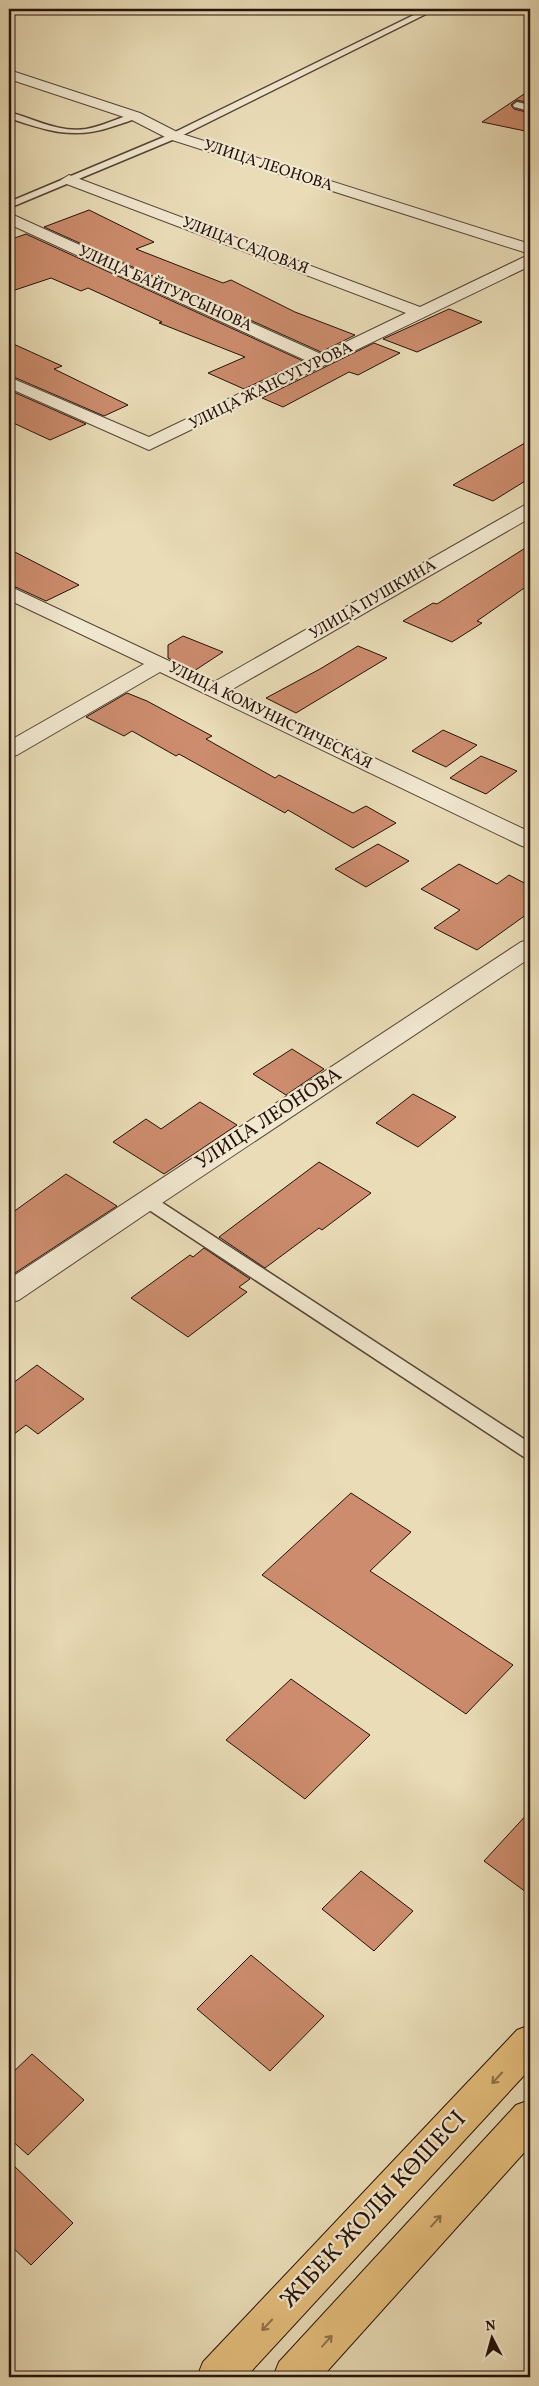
<svg xmlns="http://www.w3.org/2000/svg" width="539" height="2386" font-family="Vollkorn,serif">
<style>
.building{fill:#cc8c6d;stroke:#24110a}
.lines{fill:none;stroke-linecap:round;stroke-linejoin:round}
.lane-casing{stroke:#554435;stroke-width:3}
.street-casing{stroke:#554435;stroke-width:2}
.primary-casing{stroke:#24110a;stroke-width:2}
.lane{fill:#f1e8d0;fill-rule:evenodd}
.street{fill:#f1e8d0;fill-rule:evenodd}
.primary{fill:#e4be7c;fill-rule:evenodd}
.oneway{stroke:#8e7049}
.labels{text-anchor:middle;dominant-baseline:central;stroke-width:4.5;stroke-linejoin:round;paint-order:stroke}
.far-street-label{font-size:16px;fill:#24110a;stroke:#f1e8d0}
.street-label{font-size:20px;fill:#24110a;stroke:#f1e8d0}
.near-street-label{font-size:24px;fill:#24110a;stroke:#f1e8d0}
</style>
<rect width="100%" height="100%" fill="#e9dcb7"/>
<filter id="stains"><feTurbulence type="fractalNoise" baseFrequency=".004" numOctaves="4"/><feColorMatrix values="0 0 0 0 .2 0 0 0 0 .09 0 0 0 0 .02 0 0 0 .5 -.17"/></filter>
<radialGradient id="worn" r=".72"><stop offset=".6" stop-color="#630" stop-opacity="0"/><stop offset="1" stop-color="#630" stop-opacity=".3"/></radialGradient>
<g class="building">
<polygon points="530,90 530,103 517,100 511,105 514,109 530,113 530,132 482,122"/>
<polygon points="89,210 154,242 136,249 223,283 231,280 295,312 355,335 321,352 44,227"/>
<polygon points="26,234 303,361 244,389 208,373 245,357 159,323 162,322 88,288 81,291 51,278 9,292 9,240"/>
<polygon points="449,309 482,322 417,352 383,339"/>
<polygon points="9,342 62,366 54,369 128,405 104,416 9,375"/>
<polygon points="374,343 400,353 358,375 349,372 283,407 262,398"/>
<polygon points="9,390 86,424 50,440 9,421"/>
<polygon points="530,440 530,478 493,501 453,485"/>
<polygon points="530,545 530,584 477,621 482,623 452,642 403,621 433,603 437,604"/>
<polygon points="9,549 79,585 46,601 9,584"/>
<polygon points="183,636 223,652 194,671 168,658 168,645"/>
<polygon points="358,646 387,658 296,713 266,698 320,669"/>
<polygon points="127,693 147,701 212,736 206,739 275,778 279,775 353,813 366,806 396,823 353,848 288,810 285,813 179,754 176,756 132,731 124,736 86,717"/>
<polygon points="443,730 477,745 446,767 412,751"/>
<polygon points="481,756 517,771 486,794 450,778"/>
<polygon points="378,844 409,861 366,887 335,869"/>
<polygon points="459,864 497,884 509,875 530,886 530,912 477,950 434,928 460,910 421,889"/>
<polygon points="292,1049 324,1069 286,1095 253,1074"/>
<polygon points="413,1094 456,1117 418,1147 376,1123"/>
<polygon points="200,1102 237,1125 164,1174 113,1142 146,1119 161,1129"/>
<polygon points="319,1162 371,1193 322,1230 319,1228 265,1268 219,1237"/>
<polygon points="66,1174 117,1206 9,1277 9,1215"/>
<polygon points="204,1248 250,1279 239,1287 247,1292 188,1337 131,1298 190,1255 193,1257"/>
<polygon points="37,1365 84,1399 38,1434 26,1425 9,1438 9,1386"/>
<polygon points="351,1493 411,1532 370,1571 513,1665 466,1714 262,1575"/>
<polygon points="291,1679 370,1735 305,1799 226,1740"/>
<polygon points="530,1811 530,1895 484,1861"/>
<polygon points="361,1871 413,1911 374,1951 322,1909"/>
<polygon points="251,1955 324,2016 270,2071 197,2009"/>
<polygon points="32,2054 84,2100 28,2155 9,2138 9,2076"/>
<polygon points="9,2161 73,2223 31,2265 9,2244"/>
</g>
<g class="lines">
<g class="lane-casing">
<g id="lane">
<polygon points="426,9 436,9 177,138 9,208 9,202 171,134"/>
<polygon points="517,102 530,105 530,111 514,107 513,105"/>
<path d="M9 112C34 119 59 133 86 129 103 126 118 118 135 113L139 116C133 121 122 123 114 126 74 140 48 131 9 118Z"/>
<polygon points="146,1194 152,1196 530,1443 530,1459 524,1457 140,1204 138,1200 140,1196"/>
</g>
</g>
<g class="street-casing">
<g id="street">
<polygon points="9,70 140,113 179,133 530,244 530,254 169,139 130,119 9,79"/>
<polygon points="69,175 420,307 524,257 530,255 530,266 149,450 9,388 9,377 149,437 307,361 9,224 9,213 321,354 406,313 64,183 61,180"/>
<polygon points="530,504 530,518 231,690 530,832 530,848 522,846 160,672 17,755 9,757 9,741 144,664 9,600 9,586 214,682 523,506"/>
<polygon points="530,940 530,958 156,1207 19,1300 9,1303 9,1279 521,942"/>
</g>
</g>
<g class="primary-casing">
<g id="primary">
<polygon points="530,2025 530,2069 246,2377 197,2377 203,2362 517,2030"/>
<polygon points="530,2100 530,2146 322,2377 273,2377 279,2362 516,2105"/>
</g>
</g>
<use href="#lane" class="lane"/>
<use href="#street" class="street"/>
<use href="#primary" class="primary"/>
</g>
<defs><path id="oneway-shaft" d="M-6 0H5M1.5-3L5.5 0L1.5 3" fill="none" stroke-width="1.6" stroke-linecap="round" stroke-linejoin="round" transform="scale(1.25)"/></defs>
<g class="oneway">
<use href="#oneway-shaft" transform="translate(497 2078) rotate(133)"/>
<use href="#oneway-shaft" transform="translate(436 2221) rotate(-48)"/>
<use href="#oneway-shaft" transform="translate(267 2325) rotate(133)"/>
<use href="#oneway-shaft" transform="translate(327 2341) rotate(-48)"/>
</g>
<g class="labels">
<g class="far-street-label">
<text transform="translate(268 166) rotate(18)">УЛИЦА ЛЕОНОВА</text>
<text transform="translate(245 246) rotate(21)">УЛИЦА САДОВАЯ</text>
<text transform="translate(165 289) rotate(24)">УЛИЦА БАЙТУРСЫНОВА</text>
<text transform="translate(271 386) rotate(-26)">УЛИЦА ЖАНСУГУРОВА</text>
<text transform="translate(373 600) rotate(-30)">УЛИЦА ПУШКИНА</text>
<text transform="translate(270 716) rotate(26)">УЛИЦА КОМУНИСТИЧЕСКАЯ</text>
</g>
<g class="street-label">
<text transform="translate(269 1119) rotate(-33)">УЛИЦА ЛЕОНОВА</text>
</g>
<g class="near-street-label">
<text transform="translate(374 2210) rotate(-47)">ЖІБЕК ЖОЛЫ КӨШЕСІ</text>
</g>
</g>
<rect width="539" height="2386" fill="none" stroke="#e9dcb7" stroke-width="30"/>
<rect x="10" y="10" width="519" height="2366" fill="none" stroke="#24110a" stroke-width="2.5"/>
<rect x="15" y="15" width="509" height="2356" fill="none" stroke="#24110a"/>
<g transform="translate(492 2338) rotate(354)" stroke="#f1e8d0" stroke-width="4" paint-order="stroke">
<path d="M0-4L9 19L0 12L-9 19Z" fill="#24110a"/>
<text y="-8" font-size="14" font-weight="bold" text-anchor="middle" fill="#24110a">N</text>
</g>
<rect width="100%" height="100%" filter="url(#stains)"/>
<rect width="100%" height="100%" fill="url(#worn)"/>
</svg>
